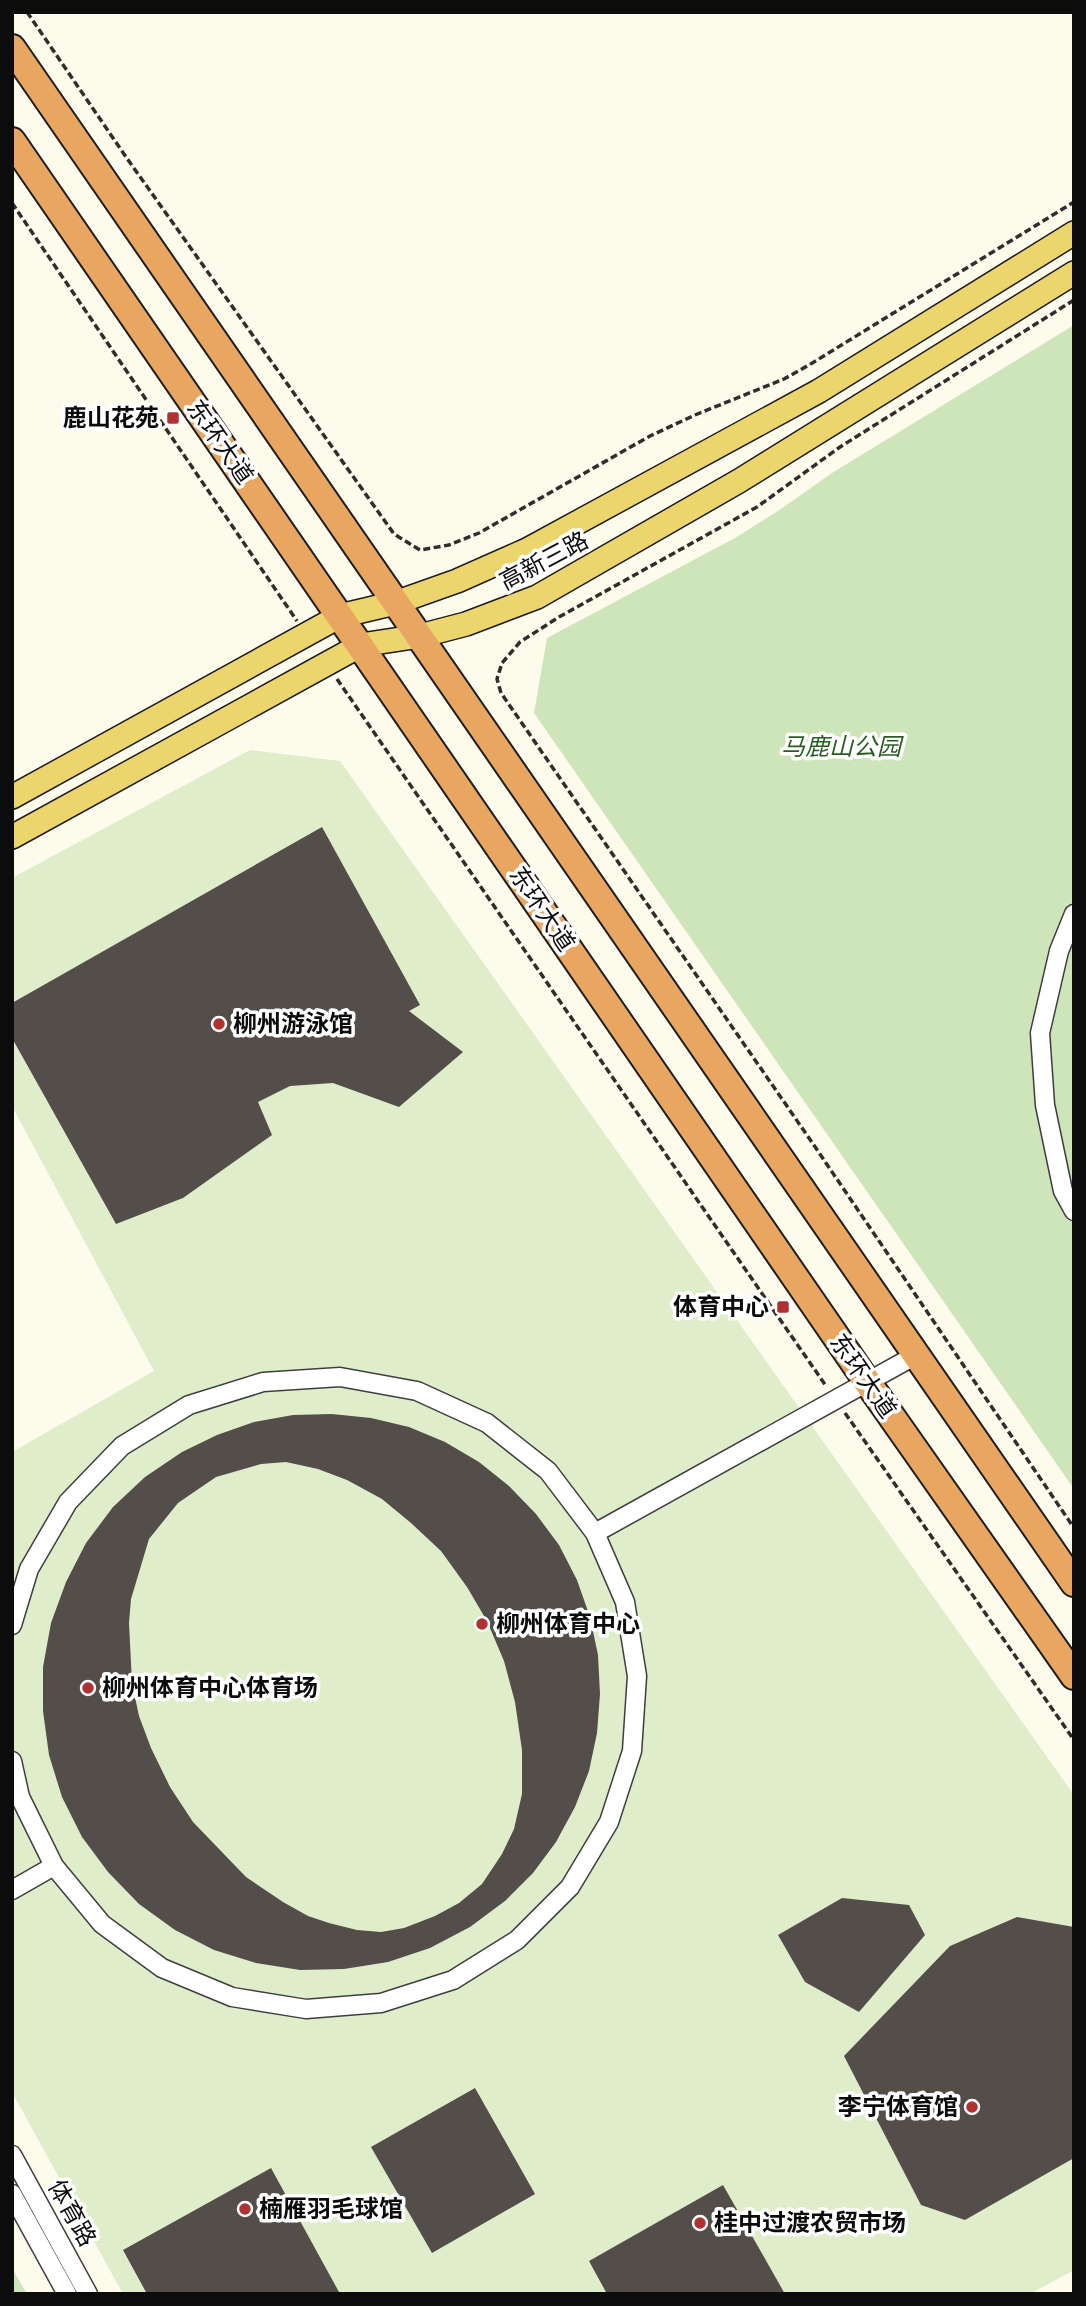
<svg xmlns="http://www.w3.org/2000/svg" width="1086" height="2306" font-family="Bitter,'Noto Sans SC',serif">
<style>
.green{fill:#cde5b9}
.pitch{fill:#dfedca}
.building{fill:#534e49;fill-rule:evenodd}
.lines{fill:none;stroke-linecap:round;stroke-linejoin:round}
.minor-casing{stroke:#3f3f3f;stroke-width:21}
.major-casing{stroke:#1d1d1d;stroke-width:26}
.highway-casing{stroke:#1d1d1d;stroke-width:30}
.path{stroke:#2e2e2e;stroke-width:3.5;stroke-dasharray:7 3.5;stroke-linecap:butt}
.minor{stroke:#fff;stroke-width:18}
.major{stroke:#edd56d;stroke-width:23}
.highway{stroke:#e8a660;stroke-width:26}
.poi-dot{fill:#af3230;stroke:#fff;stroke-width:2.5}
.labels{text-anchor:middle;dominant-baseline:central;stroke-width:7;stroke-linejoin:round;paint-order:stroke}
.poi-label{font-size:24px;font-weight:bold;fill:#0c0c0c;stroke:#fff;text-anchor:start}
.street-label{font-size:24px;fill:#0c0c0c;stroke:#fff}
.park-label{font-size:24px;font-style:italic;fill:#2b5d22;stroke:#fff}
</style>
<rect width="100%" height="100%" fill="#fdfbec"/>
<g class="green">
<polygon points="1074,325 1074,1489 534,713 547,638 735,538 781,509 832,473"/>
<polygon points="12,2268 27,2294 12,2294"/>
</g>
<polygon class="pitch" points="250,750 340,761 1074,1795 1074,2270 1030,2294 123,2294 12,2092 12,1452 154,1371 12,1106 12,878"/>
<g class="building">
<polygon points="322,827 420,1005 409,1011 463,1052 399,1107 333,1083 290,1086 258,1102 272,1135 183,1198 116,1224 12,1038 12,1003"/>
<path d="M332 1414 371 1418 409 1427 445 1442 479 1462 509 1486 536 1514 559 1545 577 1580 590 1617 598 1655 600 1694 597 1733 589 1771 575 1807 556 1842 533 1873 505 1901 470 1927 430 1948 388 1962 344 1969 300 1970 256 1963 214 1950 175 1930 139 1904 108 1872 82 1837 62 1797 49 1755 43 1711V1667L51 1623 66 1582 86 1543 113 1507 145 1477 182 1452 217 1435 254 1422 293 1415ZM286 1462 318 1469 347 1480 382 1499 411 1523 441 1551 467 1587 487 1621 504 1661 515 1702 522 1750V1794L514 1829 502 1854 482 1884 459 1903 435 1916 404 1928 381 1932 357 1930 329 1923 308 1916 283 1902 246 1877 193 1822 170 1787 151 1748 139 1716 132 1683 129 1623 131 1599 149 1539 178 1503 216 1477 261 1464Z"/>
<polygon points="842,1898 909,1905 925,1935 859,2012 805,1982 778,1935"/>
<polygon points="1017,1917 1074,1927 1074,2158 965,2220 921,2205 844,2056 950,1946"/>
<polygon points="475,2088 535,2194 432,2253 371,2147"/>
<polygon points="271,2168 339,2292 335,2294 147,2294 123,2250"/>
<polygon points="723,2185 785,2294 607,2294 589,2261"/>
</g>
<g class="lines">
<g class="minor-casing">
<g id="minor">
<polyline points="1074,914 1059,951 1040,1033 1045,1105 1063,1191 1074,1211"/>
<polyline points="595,1533 916,1355"/>
<polyline points="12,1625 29,1569 68,1502 122,1446 189,1405 263,1382 340,1377 417,1391 487,1423 548,1471 595,1533 625,1602 637,1676 632,1751 609,1822 570,1887 517,1940 453,1980 381,2003 306,2009 232,1997 162,1968 102,1924 54,1866 20,1797 12,1761"/>
<polyline points="12,1890 54,1866"/>
<polyline points="12,2155 88,2294"/>
<polyline points="12,2194 67,2294"/>
</g>
</g>
<g class="major-casing">
<g id="major">
<polyline points="12,797 340,616 395,603 457,581 527,550 819,391 1074,233"/>
<polyline points="12,837 361,645 420,636 466,624 537,597 739,481 1074,273"/>
</g>
</g>
<g class="highway-casing">
<g id="highway">
<polyline points="12,48 1074,1583"/>
<polyline points="12,141 868,1383 1074,1676"/>
</g>
</g>
<g class="path">
<polyline points="27,12 126,157 394,534 420,550 449,545 479,533 650,436 695,415 784,379 809,365 1074,202"/>
<polyline points="12,203 297,621"/>
<polyline points="1074,300 840,447 757,507 559,617 520,642 502,663 497,679 501,693 809,1138 1074,1528"/>
<polyline points="337,679 826,1386"/>
<polyline points="845,1413 1074,1740"/>
</g>
<use href="#minor" class="minor"/>
<use href="#major" class="major"/>
<use href="#highway" class="highway"/>
</g>
<g class="poi-dot">
<rect x="166" y="411" width="14" height="14" rx="3.5"/>
<circle cx="219" cy="1024" r="7"/>
<rect x="776" y="1300" width="14" height="14" rx="3.5"/>
<circle cx="482" cy="1624" r="7"/>
<circle cx="88" cy="1688" r="7"/>
<circle cx="972" cy="2107" r="7"/>
<circle cx="245" cy="2209" r="7"/>
<circle cx="700" cy="2223" r="7"/>
</g>
<g class="labels">
<g class="poi-label">
<text x="159" y="418" text-anchor="end">鹿山花苑</text>
<text x="233" y="1024">柳州游泳馆</text>
<text x="769" y="1307" text-anchor="end">体育中心</text>
<text x="496" y="1624">柳州体育中心</text>
<text x="102" y="1688">柳州体育中心体育场</text>
<text x="958" y="2107" text-anchor="end">李宁体育馆</text>
<text x="259" y="2209">楠雁羽毛球馆</text>
<text x="714" y="2223">桂中过渡农贸市场</text>
</g>
<g class="street-label">
<text transform="translate(220 442) rotate(55)">东环大道</text>
<text transform="translate(544 561) rotate(-28)">高新三路</text>
<text transform="translate(542 909) rotate(56)">东环大道</text>
<text transform="translate(863 1376) rotate(55)">东环大道</text>
<text transform="translate(72 2213) rotate(61)">体育路</text>
</g>
<g class="park-label">
<text x="841" y="747">马鹿山公园</text>
</g>
</g>
<rect width="1086" height="2306" fill="none" stroke="#0c0c0c" stroke-width="28"/>
</svg>
